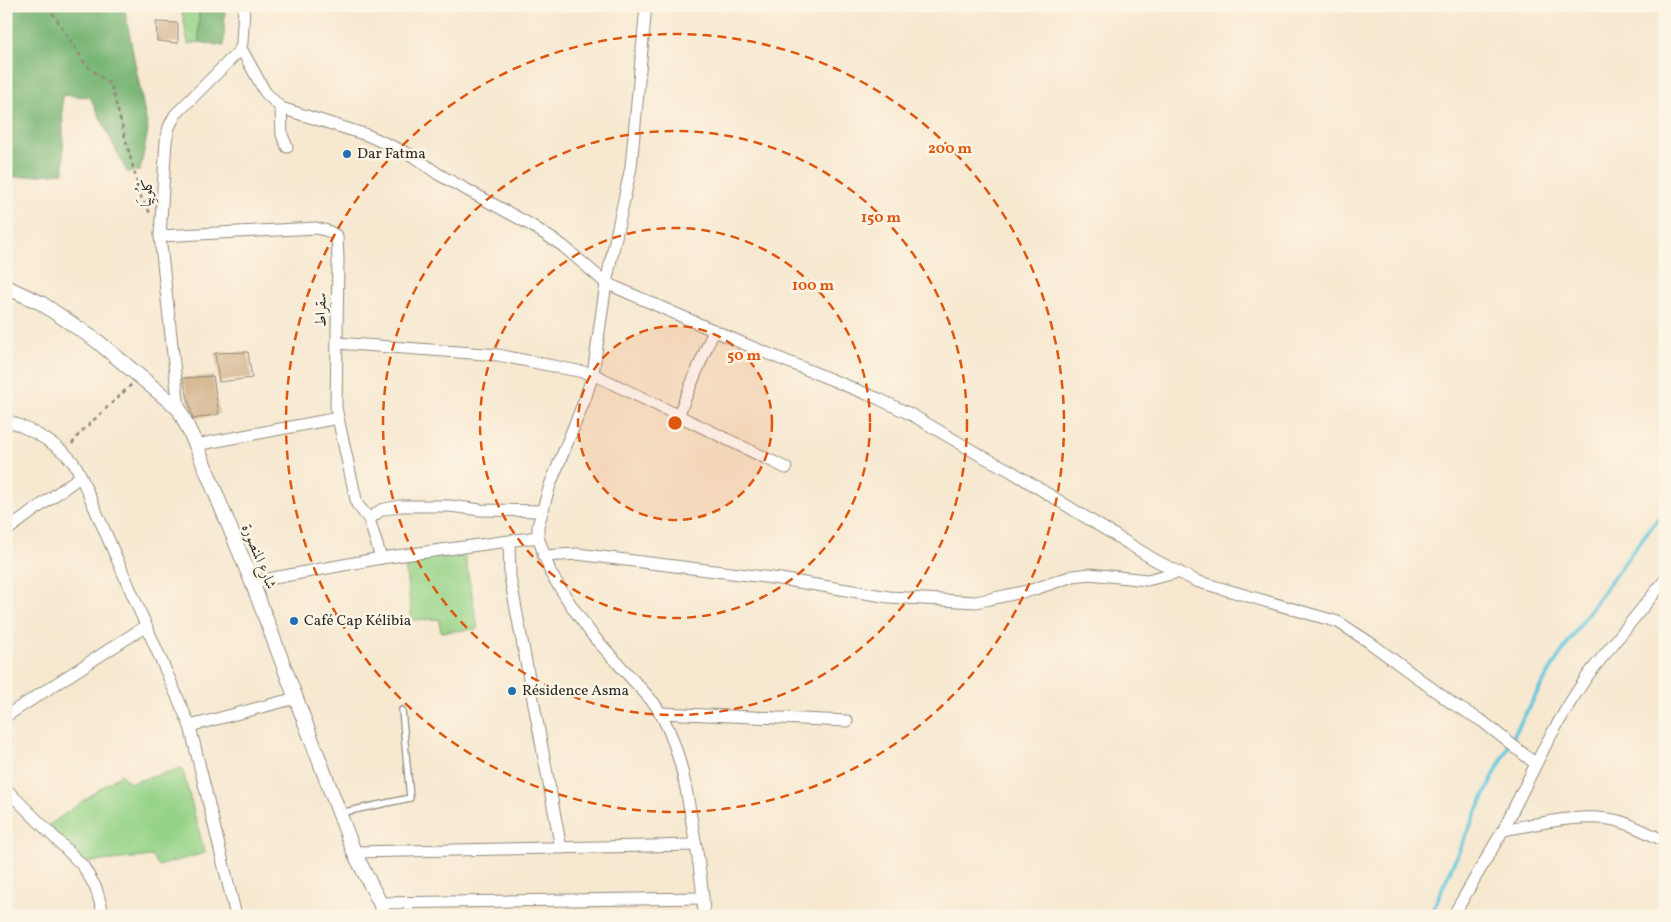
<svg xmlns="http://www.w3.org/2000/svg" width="1671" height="922" font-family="Vollkorn,Amiri,serif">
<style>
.green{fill:#96d388;stroke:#607f5a}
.forest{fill:#78b574;stroke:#527050}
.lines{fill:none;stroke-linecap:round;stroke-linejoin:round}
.stream{stroke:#61c7de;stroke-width:4}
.building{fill:#d0ae85}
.service-casing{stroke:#918a7e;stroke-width:8}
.minor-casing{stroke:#918a7e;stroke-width:13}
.tertiary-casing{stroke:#918a7e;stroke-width:16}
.path{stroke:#918a7e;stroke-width:2.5;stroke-dasharray:4 4;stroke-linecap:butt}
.service{stroke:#fff;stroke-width:5.5}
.minor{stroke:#fff;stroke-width:11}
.tertiary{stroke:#fff;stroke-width:14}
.ring{fill:none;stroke:#df570e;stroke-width:2.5;stroke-dasharray:9 6}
.poi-dot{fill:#1f6fb2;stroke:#fcf5e5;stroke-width:2}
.labels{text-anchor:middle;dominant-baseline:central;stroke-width:5;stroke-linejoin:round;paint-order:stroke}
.poi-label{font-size:15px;fill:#2b2b2b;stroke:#fcf5e5;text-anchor:start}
.street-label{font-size:15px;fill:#2b2b2b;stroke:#fcf5e5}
.centre{fill:#df570e;stroke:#fcf5e5;stroke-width:2.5}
.ring-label{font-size:15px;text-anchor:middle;font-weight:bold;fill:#df570e;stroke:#fcf5e5;stroke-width:5;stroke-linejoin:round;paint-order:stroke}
</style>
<rect width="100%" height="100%" fill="#fcf5e5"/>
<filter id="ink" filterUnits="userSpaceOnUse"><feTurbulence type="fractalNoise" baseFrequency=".02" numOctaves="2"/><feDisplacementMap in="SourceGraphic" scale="10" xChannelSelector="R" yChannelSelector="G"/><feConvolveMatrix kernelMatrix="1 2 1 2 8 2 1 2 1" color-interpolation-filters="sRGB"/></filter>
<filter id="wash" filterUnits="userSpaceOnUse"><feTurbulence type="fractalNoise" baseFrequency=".0096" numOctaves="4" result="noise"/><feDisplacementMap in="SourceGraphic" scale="20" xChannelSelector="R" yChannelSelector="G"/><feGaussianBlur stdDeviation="1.12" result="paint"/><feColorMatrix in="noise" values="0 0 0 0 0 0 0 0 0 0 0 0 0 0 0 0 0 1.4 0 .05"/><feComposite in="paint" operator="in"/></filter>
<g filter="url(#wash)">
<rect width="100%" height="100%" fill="#f7e8d0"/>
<g class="green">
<polygon points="181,6 199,6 199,42 188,44"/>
<polygon points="463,546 478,629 441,632 439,619 412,620 404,557"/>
<polygon points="182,768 205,853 158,866 152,856 82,863 45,828 121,774 130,783"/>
</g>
<g class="forest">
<polygon points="6,6 124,6 148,130 140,171 127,172 90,97 62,95 64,173 6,178"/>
<polygon points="199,6 225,6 224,46 199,42"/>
</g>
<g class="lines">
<path class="stream" d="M1430 916C1468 830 1508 737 1558 658 1591 607 1627 557 1665 510"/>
</g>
<g id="blocks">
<g class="building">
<polygon points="156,22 178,23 178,43 157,41"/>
<polygon points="248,352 252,378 219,382 215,353"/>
<polygon points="213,376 219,414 193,419 183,378"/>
</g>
</g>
</g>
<g filter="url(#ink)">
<use href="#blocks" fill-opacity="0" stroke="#918a7e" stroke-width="1"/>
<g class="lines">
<g class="service-casing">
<polyline id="service" points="340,813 410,798 402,710"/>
</g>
<g class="minor-casing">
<g id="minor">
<path d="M646 6 631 167 606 283 593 374 585 399 550 485 538 526V537L551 574 573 608 593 636 654 703C680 741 687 792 694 835 699 862 703 889 704 916"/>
<polyline points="240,50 243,52 265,92 281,108 367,135 413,156 438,174 531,225 563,246 606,283 742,343 879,399 914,416 978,454 1009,470 1155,560 1196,581 1338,622 1369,642 1453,704 1482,721 1536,764"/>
<polyline points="281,108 282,135 287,147"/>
<polyline points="160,236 316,228 328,231 337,236 338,260 336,407 338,418 196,445"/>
<polyline points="337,343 498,355 593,374 786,468"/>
<polyline points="179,409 160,236 166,141 169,127 175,115 240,50 242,43 244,6"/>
<polyline points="678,416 714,330"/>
<polyline points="338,418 357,504 369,519 381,558"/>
<path d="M6 420C30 429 66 447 78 470L190 726 236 916"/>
<polyline points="369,519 381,510 400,506 450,506 481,510 542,511"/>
<polyline points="6,531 81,476"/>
<polyline points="509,542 510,577 561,848"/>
<polyline points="543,556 577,554 780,579 889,597 976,602 1032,590 1073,576 1090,574 1147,580 1179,572"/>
<polyline points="252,582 381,558 538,537"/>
<polyline points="661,713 847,721"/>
<polyline points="6,716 146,626"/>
<polyline points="190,726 296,698"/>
<polyline points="6,789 83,866 96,888 104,916"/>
<path d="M1503 830C1538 824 1587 811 1622 822 1637 827 1651 835 1665 841"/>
<polyline points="354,852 696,845"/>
<polyline points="380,903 703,898"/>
<polyline points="1453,916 1503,830 1547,742 1571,701 1588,675 1665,580"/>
</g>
</g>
<g class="tertiary-casing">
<polyline id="tertiary" points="6,287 41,303 97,341 179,409 196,445 252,582 354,852 380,903 384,916"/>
</g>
<g class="path">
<polyline points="48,6 86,65 111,85 141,197 150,213"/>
<polyline points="72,444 79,434 132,384"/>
</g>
<use href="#service" class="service"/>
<use href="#minor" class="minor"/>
<use href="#tertiary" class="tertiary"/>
</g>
</g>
<circle cx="675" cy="423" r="97" fill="#df570e" fill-opacity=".12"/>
<g class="ring">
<circle cx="675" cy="423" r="97"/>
<circle cx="675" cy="423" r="195"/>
<circle cx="675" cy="423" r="292"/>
<circle cx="675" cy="423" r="389"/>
</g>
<g class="poi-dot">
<circle cx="347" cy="154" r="5"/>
<circle cx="294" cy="621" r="5"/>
<circle cx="512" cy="691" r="5"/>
</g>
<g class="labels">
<g class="poi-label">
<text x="357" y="154">Dar Fatma</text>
<text x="304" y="621">Café Cap Kélibia</text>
<text x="522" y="691">Résidence Asma</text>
</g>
<g class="street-label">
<text transform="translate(148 193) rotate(-87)">كْلُوبِيَا</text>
<text transform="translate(322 310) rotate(-89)">سقراط</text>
<text transform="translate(258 557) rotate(68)">شارع المنصورة</text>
</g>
</g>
<circle cx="675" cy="423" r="8" class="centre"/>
<g class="ring-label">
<text x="950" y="153">200 m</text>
<text x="881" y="222">150 m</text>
<text x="813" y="290">100 m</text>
<text x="744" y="360">50 m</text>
</g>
<rect width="1671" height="922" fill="none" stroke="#fcf5e5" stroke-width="25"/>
</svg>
